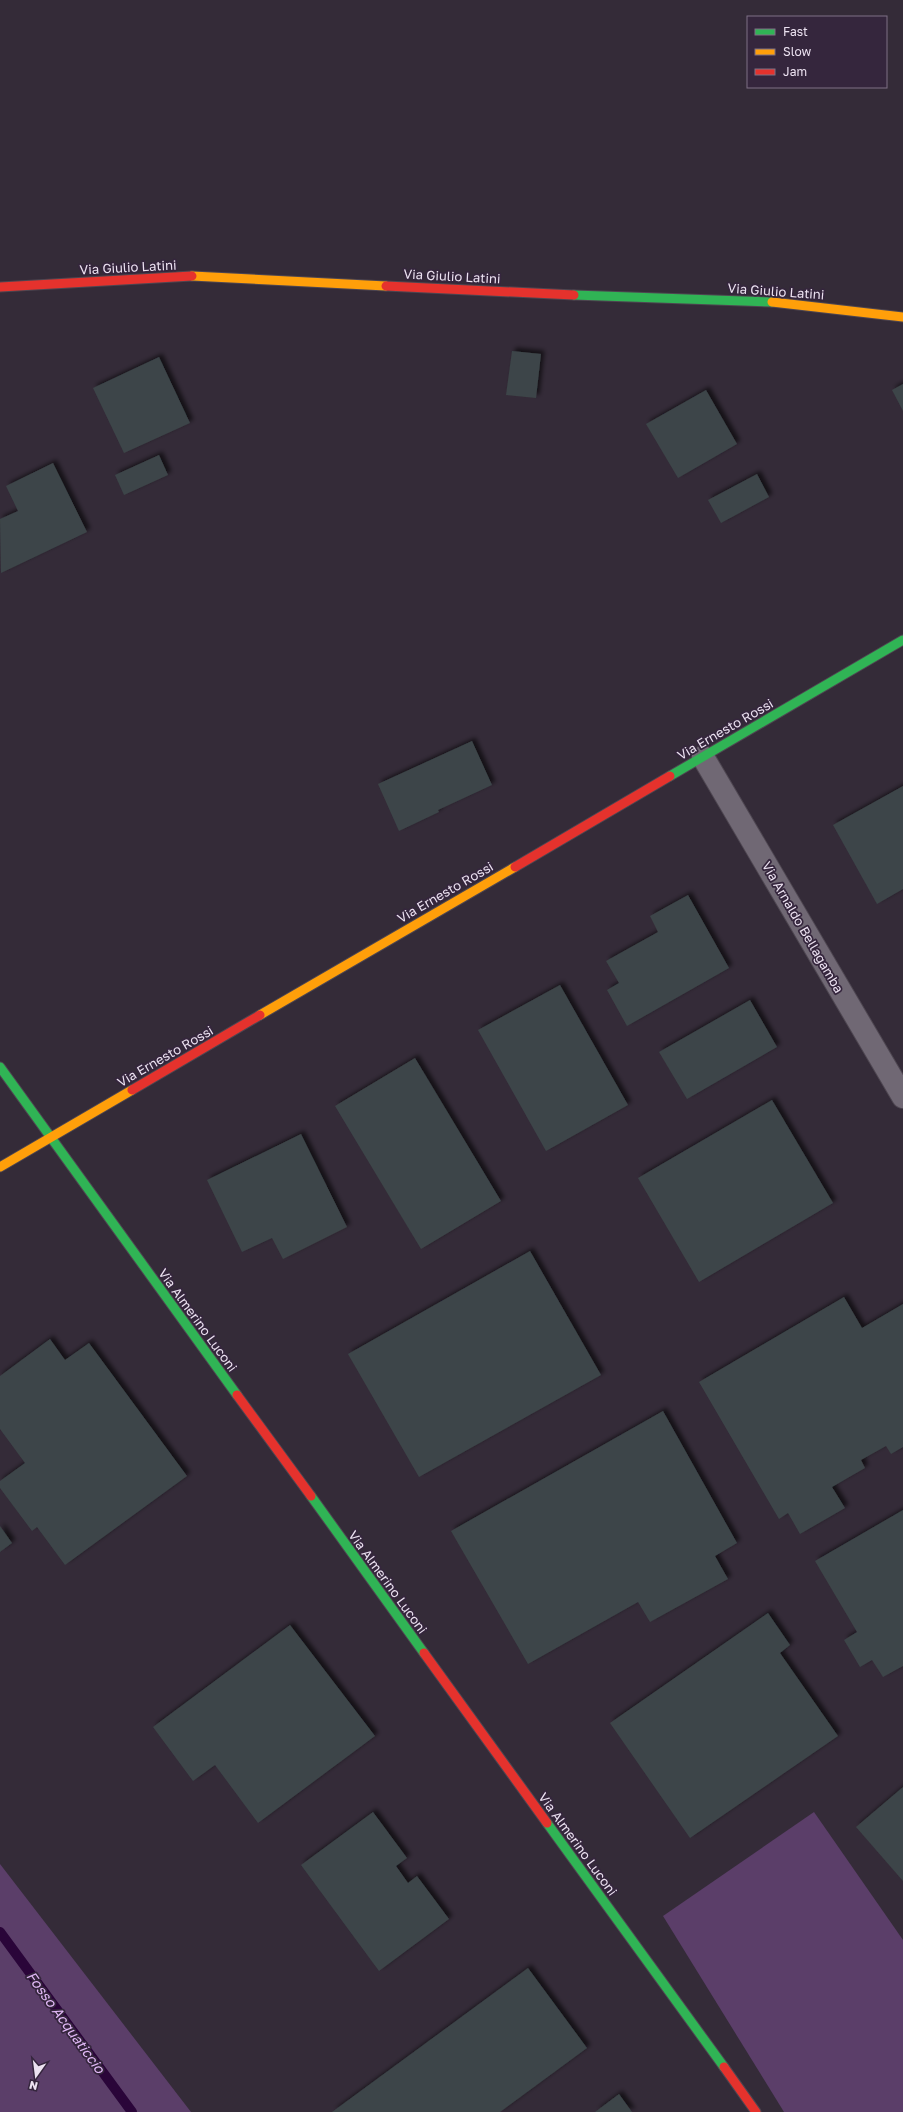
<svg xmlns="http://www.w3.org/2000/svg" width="903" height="2112" font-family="'Golos Text',sans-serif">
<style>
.green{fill:#5b3e69}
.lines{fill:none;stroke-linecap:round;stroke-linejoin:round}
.stream{stroke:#2a0539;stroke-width:10}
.building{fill:#3c4548;filter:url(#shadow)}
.street-casing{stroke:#4e4651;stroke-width:24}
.fast-casing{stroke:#4e4651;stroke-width:11}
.slow-casing{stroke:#4e4651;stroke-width:11}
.jam-casing{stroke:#4e4651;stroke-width:11}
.street{stroke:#706874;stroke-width:22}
.fast{stroke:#30b455;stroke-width:9}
.slow{stroke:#ff9f0a;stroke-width:9}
.jam{stroke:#e5322d;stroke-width:9}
.labels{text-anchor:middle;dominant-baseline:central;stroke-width:3.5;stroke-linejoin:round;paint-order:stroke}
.street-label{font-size:13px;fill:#ece2f1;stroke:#35263d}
.water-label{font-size:14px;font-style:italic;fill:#e1b8f6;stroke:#35263d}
</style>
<defs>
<filter id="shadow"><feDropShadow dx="3.5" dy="-3.5" stdDeviation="2" flood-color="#0009"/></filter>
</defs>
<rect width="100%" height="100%" fill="#342b38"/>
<g class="green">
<polygon points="814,1812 903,1940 903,2112 784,2112 663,1916"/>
<polygon points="0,1864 191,2112 0,2112"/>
</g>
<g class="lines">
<polyline class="stream" points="0,1932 132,2112"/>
</g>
<g class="building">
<polygon points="512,351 541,354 536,398 506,395"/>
<polygon points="159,357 190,423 124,453 93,388"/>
<polygon points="903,384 903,411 892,390"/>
<polygon points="706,390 737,444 678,478 646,424"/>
<polygon points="159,455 168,475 124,495 115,475"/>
<polygon points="53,463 87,532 1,573 0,519 18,511 6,486"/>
<polygon points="757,474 769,497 721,523 708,500"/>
<polygon points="472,741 492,785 438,810 439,812 399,831 378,784"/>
<polygon points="903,786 903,889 877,904 833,825"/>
<polygon points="688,895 729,968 627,1026 607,990 619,983 606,961 658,932 650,916"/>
<polygon points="560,985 628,1105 546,1151 478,1030"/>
<polygon points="750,1000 777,1047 687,1099 659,1052"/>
<polygon points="415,1058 501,1201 421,1249 335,1106"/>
<polygon points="772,1100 833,1203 699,1282 638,1178"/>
<polygon points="301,1134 347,1227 283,1259 272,1238 242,1252 207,1180"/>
<polygon points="530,1251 601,1375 419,1477 348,1354"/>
<polygon points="844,1297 862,1328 903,1304 903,1447 891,1454 886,1446 861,1460 865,1468 832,1487 845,1508 800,1534 788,1513 779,1519 699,1382"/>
<polygon points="50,1339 65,1360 89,1343 187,1476 65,1565 37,1527 32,1531 0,1488 0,1481 25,1463 0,1429 0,1376"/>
<polygon points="663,1411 737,1543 715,1556 728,1579 650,1622 638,1602 528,1664 451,1531"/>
<polygon points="903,1510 903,1666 883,1677 872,1660 860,1667 844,1640 857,1632 815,1561"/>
<polygon points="0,1526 12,1543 0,1552"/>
<polygon points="768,1613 790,1645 780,1653 838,1736 690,1838 610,1723"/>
<polygon points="290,1625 375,1736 258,1823 215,1765 193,1781 153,1727"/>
<polygon points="903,1787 903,1881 856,1827"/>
<polygon points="373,1812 407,1858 396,1866 408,1883 417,1876 449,1919 379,1971 301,1865"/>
<polygon points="528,1968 587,2048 500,2112 332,2112"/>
<polygon points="619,2094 632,2112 595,2112"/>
</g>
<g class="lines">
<g class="street-casing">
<polyline id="street" points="703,757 903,1097"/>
</g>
<g class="fast-casing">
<g id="fast">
<polyline points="574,295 772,302"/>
<polyline points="670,776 903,640"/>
<polyline points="0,1067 237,1395"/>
<polyline points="311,1496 424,1653"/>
<polyline points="547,1823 724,2067"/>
</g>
</g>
<g class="slow-casing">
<g id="slow">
<polyline points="192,276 386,286"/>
<polyline points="772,302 903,317"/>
<polyline points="260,1015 515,867"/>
<polyline points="0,1167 132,1090"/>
</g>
</g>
<g class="jam-casing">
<g id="jam">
<polyline points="386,286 574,295"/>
<polyline points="0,287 192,276"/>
<polyline points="515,867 670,776"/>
<polyline points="132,1090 260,1015"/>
<polyline points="237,1395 311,1496"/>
<polyline points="424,1653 547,1823"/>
<polyline points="724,2067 756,2112"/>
</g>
</g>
<use href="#street" class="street"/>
<use href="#fast" class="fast"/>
<use href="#slow" class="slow"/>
<use href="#jam" class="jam"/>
</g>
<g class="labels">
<g class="street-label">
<text transform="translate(128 267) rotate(-3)">Via Giulio Latini</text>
<text transform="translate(452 276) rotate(3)">Via Giulio Latini</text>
<text transform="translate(776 291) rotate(4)">Via Giulio Latini</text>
<text transform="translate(725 729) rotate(-30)">Via Ernesto Rossi</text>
<text transform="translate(445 892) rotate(-30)">Via Ernesto Rossi</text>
<text transform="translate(803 927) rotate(60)">Via Arnaldo Bellagamba</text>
<text transform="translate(165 1056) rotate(-30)">Via Ernesto Rossi</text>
<text transform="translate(198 1320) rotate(54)">Via Almerino Luconi</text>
<text transform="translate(388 1582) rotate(54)">Via Almerino Luconi</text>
<text transform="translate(578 1844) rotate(54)">Via Almerino Luconi</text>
</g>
<g class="water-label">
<text transform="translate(66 2022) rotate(54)">Fosso Acquaticcio</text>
</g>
</g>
<rect x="747" y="16" width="140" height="72" fill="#35263d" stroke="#7e7185"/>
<rect x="755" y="29" width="20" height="6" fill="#30b455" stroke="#7e7185"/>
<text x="783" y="36" font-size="12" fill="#ece2f1">Fast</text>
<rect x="755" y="49" width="20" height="6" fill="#ff9f0a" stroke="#7e7185"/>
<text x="783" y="56" font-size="12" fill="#ece2f1">Slow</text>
<rect x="755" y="69" width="20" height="6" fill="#e5322d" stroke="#7e7185"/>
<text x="783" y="76" font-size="12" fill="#ece2f1">Jam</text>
<g transform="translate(36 2076) rotate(194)" stroke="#35263d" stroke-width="3" paint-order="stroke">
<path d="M0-3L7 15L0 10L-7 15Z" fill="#ece2f1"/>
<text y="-6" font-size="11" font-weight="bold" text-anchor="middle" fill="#ece2f1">N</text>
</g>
</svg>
